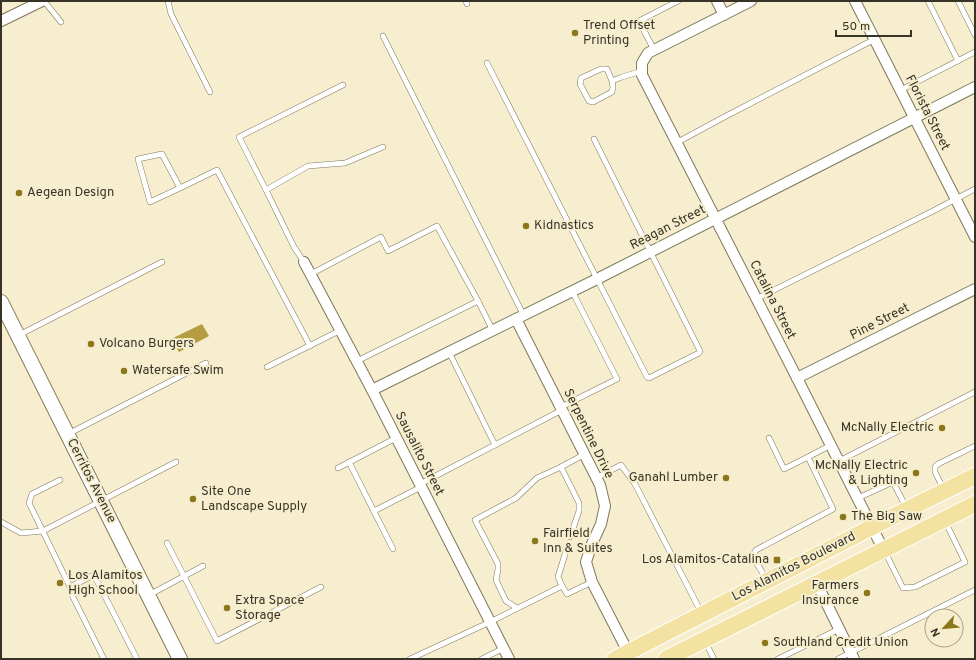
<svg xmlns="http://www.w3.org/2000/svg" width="976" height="660" font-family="Overpass,sans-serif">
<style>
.water{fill:#b49d41}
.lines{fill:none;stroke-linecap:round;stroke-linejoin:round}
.lane-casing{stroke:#7f785b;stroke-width:6}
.street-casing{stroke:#7f785b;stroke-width:12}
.secondary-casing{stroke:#7f785b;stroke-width:16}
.primary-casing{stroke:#fff;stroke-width:18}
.lane{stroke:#fff;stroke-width:5}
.street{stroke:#fff;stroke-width:10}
.secondary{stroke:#fff;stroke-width:14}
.primary{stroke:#f3e2a2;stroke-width:16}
.poi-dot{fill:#8c761b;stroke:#f6eece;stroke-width:1.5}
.labels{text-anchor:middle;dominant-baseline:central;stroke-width:4;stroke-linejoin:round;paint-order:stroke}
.poi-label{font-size:13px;fill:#373427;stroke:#f6eece;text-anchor:start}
.street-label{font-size:13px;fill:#373427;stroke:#f6eece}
</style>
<rect width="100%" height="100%" fill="#f6eece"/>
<polygon class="water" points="202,324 209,336 179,352 171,339"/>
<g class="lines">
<g class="lane-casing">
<g id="lane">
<polyline points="44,1 61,22"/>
<polyline points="168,1 171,14 210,92"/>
<polyline points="466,1 467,4"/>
<polyline points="928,1 958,61"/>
<polyline points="958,1 975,35"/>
<polyline points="383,36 524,316"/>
<polyline points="654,50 639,21 678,1"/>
<polyline points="487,63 647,377 649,378 699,353 700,351 594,139"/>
<polyline points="612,81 613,87 612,92 593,102 589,101 580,84 581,78 601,69 607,69 612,81 622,77 642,71"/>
<polyline points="901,90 975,52"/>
<polyline points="676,143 728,115 875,39"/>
<polyline points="180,188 150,202 138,159 162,154 180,188 217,170 310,346"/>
<polyline points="266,190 239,137 343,85"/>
<polyline points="304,262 294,247 266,190 308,166 345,163 383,147"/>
<polyline points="311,274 381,237 388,251 437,226 478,301 357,361"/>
<polyline points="756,299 933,211 975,189"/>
<polyline points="478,301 493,331"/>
<polyline points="19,335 162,262"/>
<polyline points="449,352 495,445"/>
<polyline points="267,367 341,330"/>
<polyline points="561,407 617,379 572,291"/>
<polyline points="68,434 206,363"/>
<polyline points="769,438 784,469 808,457"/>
<polyline points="839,461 975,392"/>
<polyline points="349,462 393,549"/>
<polyline points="561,467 585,454"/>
<polyline points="338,468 396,438"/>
<polyline points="596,478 621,465 635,484 701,612"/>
<polyline points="60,480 32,494 29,503 70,587 73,597 104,659"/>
<polyline points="420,484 562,410"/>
<polyline points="943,488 935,472 935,467 938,464 975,446"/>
<polyline points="858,498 893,482 907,509"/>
<polyline points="374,511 421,487"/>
<polyline points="1,522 21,533 43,531 176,462"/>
<polyline points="167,543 217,641 321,587"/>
<polyline points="885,552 903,588 915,587 965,562 945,521"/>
<polyline points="767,580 754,559 753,555 756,550 833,509 808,457 831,445"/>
<polyline points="562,586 558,577 566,551"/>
<polyline points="70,587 94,575 137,659"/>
<polyline points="149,595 203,566"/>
<polyline points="517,608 506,601 496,580 498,569 498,564 475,520 516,498 537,478 561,467 579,503 579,511 570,537"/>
<polyline points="705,641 714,659"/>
<polyline points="410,659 490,622 562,586 567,594 592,582"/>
<polyline points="482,659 504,648"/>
<polyline points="778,659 839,629"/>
<polyline points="838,659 975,590"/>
</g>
</g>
<g class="street-casing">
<g id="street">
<polyline points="717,1 724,15"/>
<polyline points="751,1 648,53 642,63 642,75 797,378 883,549"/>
<polyline points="855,1 975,237"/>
<polyline points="1,21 42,1"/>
<polyline points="304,262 372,390 509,659"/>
<polyline points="516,319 600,485 605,506 601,524 591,546 586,562 592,582 628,652"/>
<polyline points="797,378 975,289"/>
<polyline points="372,390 597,279 975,87"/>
<polyline points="817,584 854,659"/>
</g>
</g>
<g class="secondary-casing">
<polyline id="secondary" points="1,302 180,659"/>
</g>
<g class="primary-casing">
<g id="primary">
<polyline points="615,659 886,520 975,476"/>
<polyline points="666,659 975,504"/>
</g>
</g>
<use href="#lane" class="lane"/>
<use href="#street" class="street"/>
<use href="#secondary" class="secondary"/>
<use href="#primary" class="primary"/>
</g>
<g class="poi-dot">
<circle cx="575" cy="33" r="4"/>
<circle cx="19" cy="193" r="4"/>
<circle cx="526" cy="226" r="4"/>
<circle cx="91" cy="344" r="4"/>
<circle cx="124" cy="371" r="4"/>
<circle cx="942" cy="428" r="4"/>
<circle cx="916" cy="473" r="4"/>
<circle cx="726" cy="478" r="4"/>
<circle cx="193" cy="499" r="4"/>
<circle cx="843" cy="517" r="4"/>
<circle cx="535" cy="541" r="4"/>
<rect x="773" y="556" width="8" height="8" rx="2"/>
<circle cx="60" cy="583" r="4"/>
<circle cx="867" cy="593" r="4"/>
<circle cx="227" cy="608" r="4"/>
<circle cx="765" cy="643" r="4"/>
</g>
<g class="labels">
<g class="poi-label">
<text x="583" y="26">Trend Offset<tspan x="583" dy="15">Printing</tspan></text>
<text x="27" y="193">Aegean Design</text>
<text x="534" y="226">Kidnastics</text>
<text x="99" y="344">Volcano Burgers</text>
<text x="132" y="371">Watersafe Swim</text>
<text x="934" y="428" text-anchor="end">McNally Electric</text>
<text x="908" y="466" text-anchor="end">McNally Electric<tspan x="908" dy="15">&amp; Lighting</tspan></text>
<text x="718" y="478" text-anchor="end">Ganahl Lumber</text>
<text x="201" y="492">Site One<tspan x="201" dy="15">Landscape Supply</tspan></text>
<text x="851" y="517">The Big Saw</text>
<text x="543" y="534">Fairfield<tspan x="543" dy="15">Inn &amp; Suites</tspan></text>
<text x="769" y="560" text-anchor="end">Los Alamitos-Catalina</text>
<text x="68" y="576">Los Alamitos<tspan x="68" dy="15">High School</tspan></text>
<text x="859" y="586" text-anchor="end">Farmers<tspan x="859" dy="15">Insurance</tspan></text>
<text x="235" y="601">Extra Space<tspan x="235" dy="15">Storage</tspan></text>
<text x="773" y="643">Southland Credit Union</text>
</g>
<g class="street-label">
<text transform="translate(927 113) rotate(63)">Florista Street</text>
<text transform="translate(668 228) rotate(-27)">Reagan Street</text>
<text transform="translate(772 300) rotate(63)">Catalina Street</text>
<text transform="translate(880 322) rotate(-27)">Pine Street</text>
<text transform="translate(588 434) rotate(64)">Serpentine Drive</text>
<text transform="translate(419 454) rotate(63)">Sausalito Street</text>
<text transform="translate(91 481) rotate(63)">Cerritos Avenue</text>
<text transform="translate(794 567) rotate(-27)">Los Alamitos Boulevard</text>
</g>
</g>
<rect width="976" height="660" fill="none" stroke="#373427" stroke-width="4"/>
<g transform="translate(944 628) rotate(243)"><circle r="19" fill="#f6eece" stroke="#aaa48b"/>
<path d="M0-3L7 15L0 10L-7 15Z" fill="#8c761b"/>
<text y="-6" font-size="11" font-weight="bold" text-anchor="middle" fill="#373427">N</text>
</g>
<path d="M836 30v6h75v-6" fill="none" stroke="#373427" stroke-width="2"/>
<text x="842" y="30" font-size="12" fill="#373427" stroke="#f6eece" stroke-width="3" paint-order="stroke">50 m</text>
</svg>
